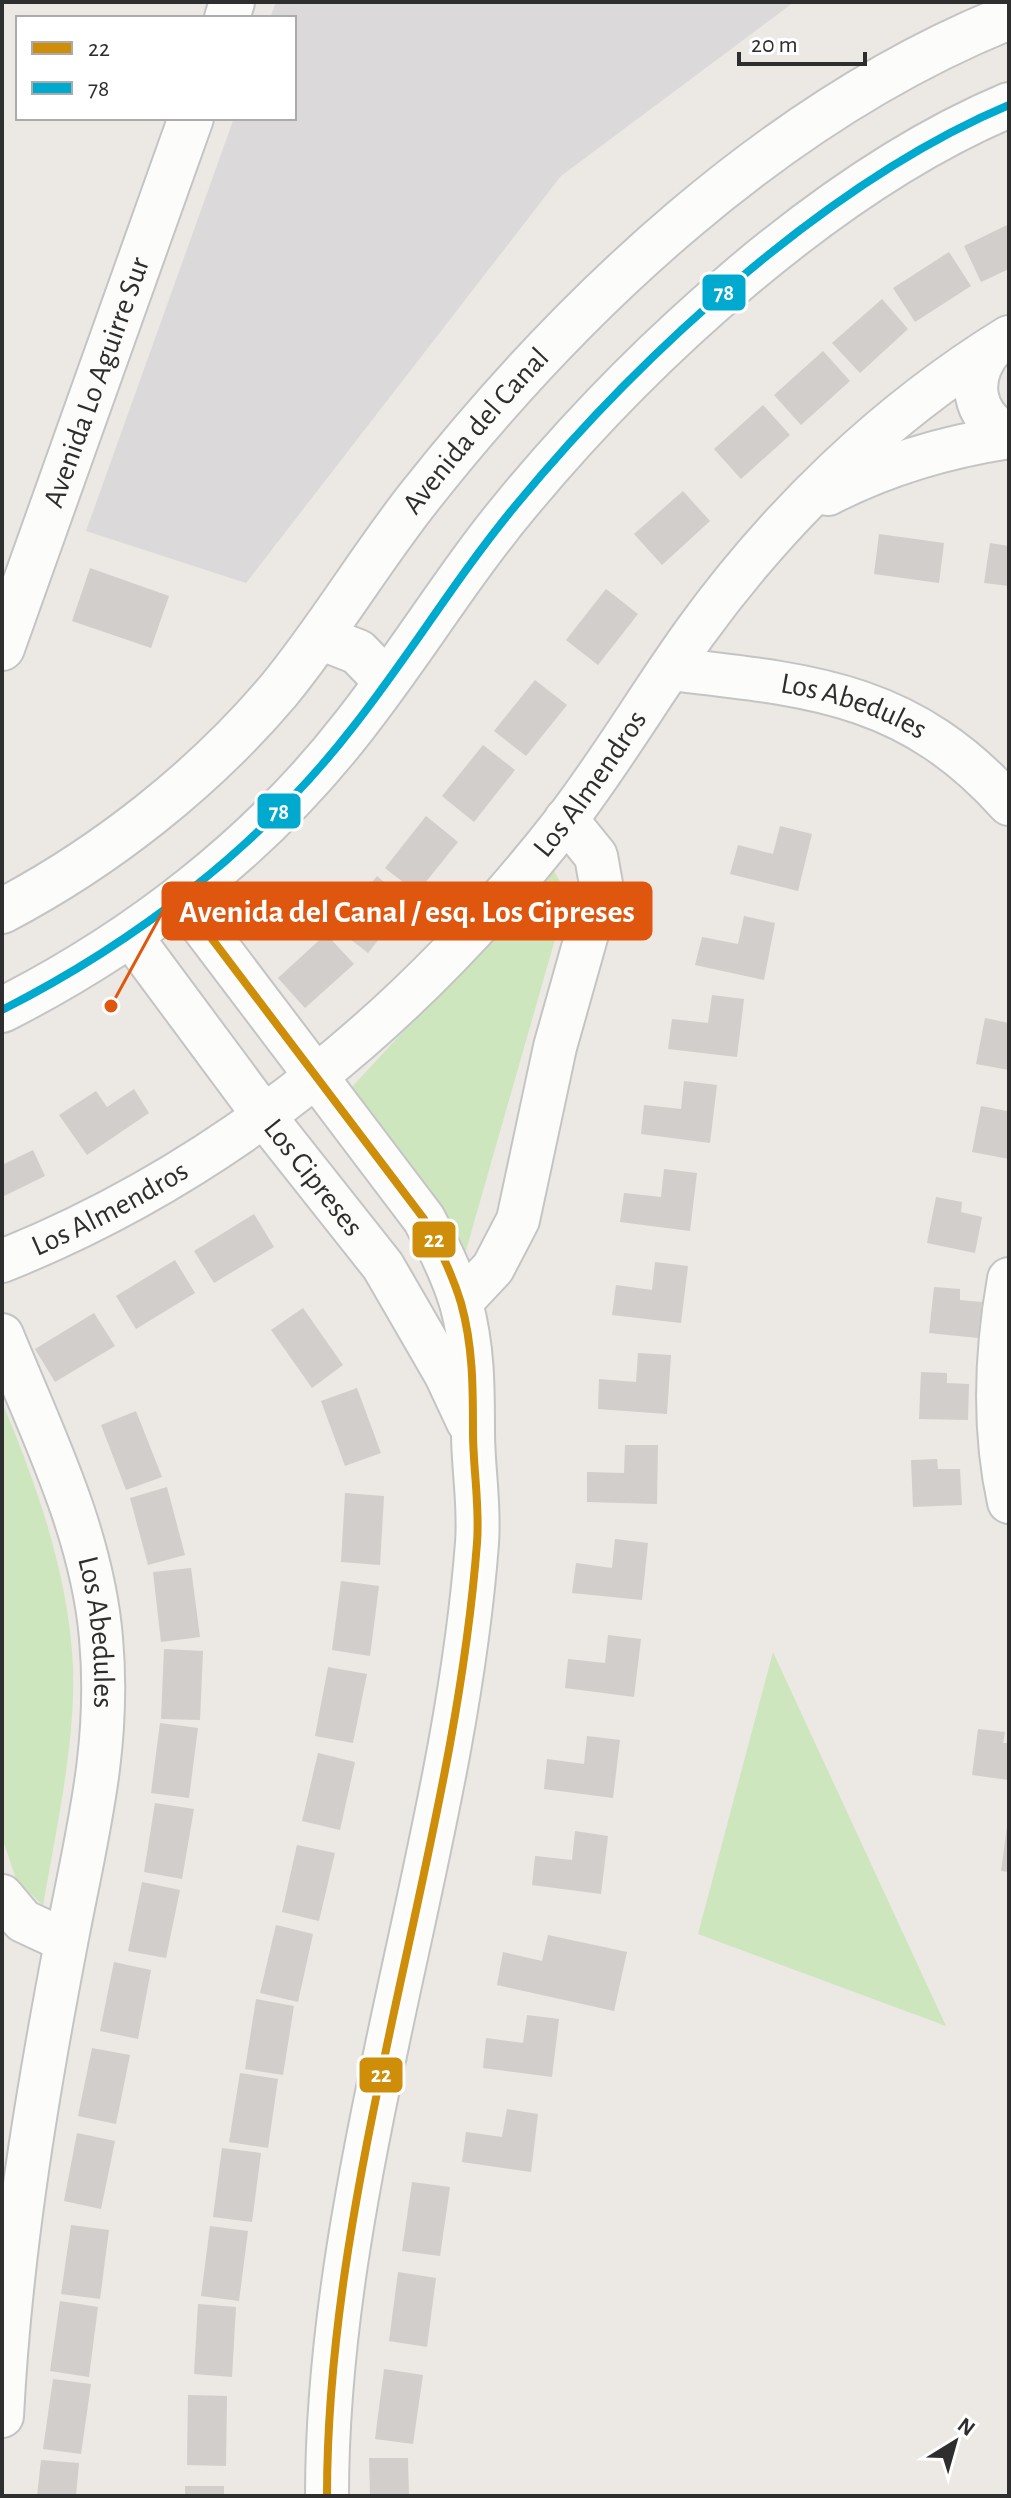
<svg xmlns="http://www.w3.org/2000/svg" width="1011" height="2498" font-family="'Alegreya Sans',sans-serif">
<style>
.industrial{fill:#dcd9db}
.green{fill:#cee6be}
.building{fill:#d1cecb}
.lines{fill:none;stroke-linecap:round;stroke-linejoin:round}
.minor-casing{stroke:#c5c4c5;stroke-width:46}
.tertiary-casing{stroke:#c5c4c5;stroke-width:48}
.minor{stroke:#fcfcfb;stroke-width:42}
.tertiary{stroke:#fcfcfb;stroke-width:44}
.bus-1-casing{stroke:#fff;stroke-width:14}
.bus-2-casing{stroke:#fff;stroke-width:14}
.bus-1{stroke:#cf8e09;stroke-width:8}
.bus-2{stroke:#00a9ce;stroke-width:8}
.labels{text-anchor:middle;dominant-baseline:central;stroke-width:6;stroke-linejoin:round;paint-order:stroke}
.street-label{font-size:30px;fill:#2e2e2e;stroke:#fff}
.leader{fill:none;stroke:#df570e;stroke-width:3}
.callout-dot{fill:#df570e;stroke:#fff;stroke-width:3}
.callout{fill:#df570e;stroke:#df570e;stroke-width:3}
.callout-label{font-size:32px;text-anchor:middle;font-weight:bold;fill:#fff}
.line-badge{stroke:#fff;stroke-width:3}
.badge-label{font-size:22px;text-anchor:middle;font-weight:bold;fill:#fff}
</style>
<rect width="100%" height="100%" fill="#ece8e4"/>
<polygon class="industrial" points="276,2 794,2 561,176 246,583 86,531 234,118 294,118 294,18 270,18"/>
<g class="green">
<polygon points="553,870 568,894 463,1261 349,1090"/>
<path d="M2 1402C37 1485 68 1573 73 1665 76 1741 56 1830 43 1906L16 1879 2 1837Z"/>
<polygon points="773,1652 946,2026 698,1934"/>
</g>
<g class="building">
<polygon points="1009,224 1009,269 981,282 964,246"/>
<polygon points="949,252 971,286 915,322 893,288"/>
<polygon points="882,299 908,329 860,373 832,343"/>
<polygon points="823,351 850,381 801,425 774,395"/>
<polygon points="763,405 790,435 741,479 714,449"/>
<polygon points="683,491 710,521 662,565 634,534"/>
<polygon points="879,534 944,543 939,583 874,574"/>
<polygon points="990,543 1009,546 1009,586 984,583"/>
<polygon points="90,568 169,596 151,648 72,621"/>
<polygon points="606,589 638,614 598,665 566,640"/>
<polygon points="535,680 567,705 526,756 494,731"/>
<polygon points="483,745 515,770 474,822 442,796"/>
<polygon points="426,816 458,842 417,893 385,868"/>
<polygon points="780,826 812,834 798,891 730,874 738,845 773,854"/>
<polygon points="377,876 408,902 368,953 336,928"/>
<polygon points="744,916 775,923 764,980 695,965 702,937 738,944"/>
<polygon points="326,934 354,964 305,1008 278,978"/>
<polygon points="712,995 744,999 737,1057 668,1049 672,1019 708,1023"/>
<polygon points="985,1018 1009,1023 1009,1070 976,1064"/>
<polygon points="684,1081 717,1085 710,1143 641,1134 644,1105 681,1109"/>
<polygon points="134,1089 149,1113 87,1155 59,1115 96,1091 107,1107"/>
<polygon points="981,1106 1007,1111 1009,1159 972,1152"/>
<polygon points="33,1150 45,1176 2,1197 2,1165"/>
<polygon points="664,1169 697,1173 690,1231 620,1222 624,1193 661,1197"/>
<polygon points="936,1197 962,1202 961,1212 982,1217 975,1253 927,1243"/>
<polygon points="254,1214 274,1247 214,1283 194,1251"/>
<polygon points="175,1260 195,1293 136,1329 116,1296"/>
<polygon points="655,1262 688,1266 681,1323 612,1315 616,1285 652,1290"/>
<polygon points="934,1287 960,1289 960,1300 982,1302 978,1338 929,1333"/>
<polygon points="303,1308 343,1365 312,1388 271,1330"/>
<polygon points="94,1313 115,1346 55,1382 35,1349"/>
<polygon points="638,1353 671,1355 667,1414 598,1409 599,1379 636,1382"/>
<polygon points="921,1372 947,1373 947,1383 969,1384 968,1420 919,1419"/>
<polygon points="357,1388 381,1453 345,1466 321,1401"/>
<polygon points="136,1411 162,1477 126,1490 101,1425"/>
<polygon points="625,1445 658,1445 657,1504 587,1502 587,1472 624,1473"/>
<polygon points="937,1459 938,1469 960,1469 962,1505 913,1507 911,1460"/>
<polygon points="167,1487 185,1555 148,1565 130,1498"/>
<polygon points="345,1493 384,1496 380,1565 341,1562"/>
<polygon points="615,1539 648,1543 642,1600 572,1593 576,1563 612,1568"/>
<polygon points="191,1568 200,1637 161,1642 153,1572"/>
<polygon points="341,1581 379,1586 370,1656 332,1650"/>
<polygon points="608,1635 641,1639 634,1697 565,1688 568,1659 605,1663"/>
<polygon points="164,1649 203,1651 200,1720 161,1719"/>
<polygon points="328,1667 367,1674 353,1743 315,1736"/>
<polygon points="160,1723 198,1728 189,1798 151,1793"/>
<polygon points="978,1729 1005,1732 1003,1743 1009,1743 1009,1780 972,1775"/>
<polygon points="587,1736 620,1740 613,1798 544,1789 547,1759 584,1764"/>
<polygon points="318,1753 355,1762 340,1830 302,1821"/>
<polygon points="155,1803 194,1809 182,1879 144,1872"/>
<polygon points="1007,1827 1009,1827 1009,1872 1001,1871"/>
<polygon points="575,1831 608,1836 601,1894 532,1885 535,1856 572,1860"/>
<polygon points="297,1845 335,1853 319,1921 282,1912"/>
<polygon points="142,1882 180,1890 166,1958 128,1951"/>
<polygon points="276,1925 313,1934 298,2002 260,1993"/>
<polygon points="548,1935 627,1952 614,2011 497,1985 503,1952 542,1961"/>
<polygon points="114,1962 151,1970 138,2039 100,2031"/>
<polygon points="256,1999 294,2006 283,2075 245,2069"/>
<polygon points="527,2015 559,2019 552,2077 483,2068 486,2038 523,2043"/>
<polygon points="92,2048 130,2055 116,2124 78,2116"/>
<polygon points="240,2073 278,2079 268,2148 229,2142"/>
<polygon points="507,2109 538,2114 531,2172 462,2162 466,2132 502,2137"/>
<polygon points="77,2133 115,2141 101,2209 64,2201"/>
<polygon points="222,2148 261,2153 252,2222 213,2217"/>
<polygon points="412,2182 450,2187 440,2256 402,2251"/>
<polygon points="71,2225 109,2230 100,2299 61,2294"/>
<polygon points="210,2226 248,2231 239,2301 201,2296"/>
<polygon points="398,2272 436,2278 427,2347 389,2341"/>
<polygon points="60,2301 98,2307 89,2377 50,2371"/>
<polygon points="198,2304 236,2307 232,2377 194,2374"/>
<polygon points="384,2369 423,2375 413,2444 375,2439"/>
<polygon points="53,2379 91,2384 81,2454 43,2449"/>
<polygon points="188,2395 227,2396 226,2466 187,2465"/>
<polygon points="369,2458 408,2458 409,2496 370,2496"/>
<polygon points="41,2460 79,2463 76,2496 37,2496"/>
<rect x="185" y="2486" width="39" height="10"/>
</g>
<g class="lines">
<g class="minor-casing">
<g id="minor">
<path d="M992 348C967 378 971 416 1009 435"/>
<path d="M828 494C886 464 944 447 1009 437"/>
<path id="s1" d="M670 669C810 685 909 692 1009 804"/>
<path d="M181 898 424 1219C438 1246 452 1273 461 1303 473 1346 473 1387 473 1432 473 1469 480 1505 477 1543 464 1714 421 1882 386 2050 355 2195 327 2347 327 2496"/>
<path id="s2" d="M130 935 265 1117 383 1266 446 1375 468 1422"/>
<path id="s3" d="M2 1261C229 1170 417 1012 566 820 613 759 651 693 696 631 780 515 887 412 1009 337"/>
<path d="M1009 1279C996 1352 993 1429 1009 1502"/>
<polyline points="461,1302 493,1268 518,1220 555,1047 601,884 596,856 566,819"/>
<path id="s4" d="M2 1335C42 1433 92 1532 101 1638 111 1748 86 1837 66 1943 36 2099 10 2258 2 2416"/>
<polyline points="2,1896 23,1921 66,1941"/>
</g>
</g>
<g class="tertiary-casing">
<g id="tertiary">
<polyline points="227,18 232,2"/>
<polyline points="320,637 358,652 386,681"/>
<path id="s5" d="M2 648 191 118"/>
<path id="s6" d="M2 911C105 857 204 779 279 690 330 628 370 559 420 496 573 302 777 110 1009 17"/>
<path d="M2 1010C136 942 260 847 353 727 410 655 457 576 516 505 640 355 828 181 1009 105"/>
</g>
</g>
<use href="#minor" class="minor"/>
<use href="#tertiary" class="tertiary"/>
<g class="bus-1-casing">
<path id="bus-1" d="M181 898 424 1219C438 1246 452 1273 461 1303 473 1346 473 1387 473 1432 473 1469 480 1505 477 1543 464 1714 421 1882 386 2050 355 2195 327 2347 327 2496"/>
</g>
<g class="bus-2-casing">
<path id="bus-2" d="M2 1010C136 942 260 847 353 727 410 655 457 576 516 505 640 355 828 181 1009 105"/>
</g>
<use href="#bus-1" class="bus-1"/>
<use href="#bus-2" class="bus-2"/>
</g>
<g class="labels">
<g class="street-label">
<text stroke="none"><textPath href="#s5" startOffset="282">Avenida Lo Aguirre Sur</textPath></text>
<text stroke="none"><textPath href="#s6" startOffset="682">Avenida del Canal</textPath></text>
<text stroke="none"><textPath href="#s1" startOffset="188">Los Abedules</textPath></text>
<text stroke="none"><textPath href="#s3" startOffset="768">Los Almendros</textPath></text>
<text stroke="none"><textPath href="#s2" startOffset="304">Los Cipreses</textPath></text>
<text stroke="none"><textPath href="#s3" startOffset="120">Los Almendros</textPath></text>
<text stroke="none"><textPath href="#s4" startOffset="314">Los Abedules</textPath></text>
</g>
</g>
<path class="leader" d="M111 1006L163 911"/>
<circle class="callout-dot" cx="111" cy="1006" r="8"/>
<rect class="callout" x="163" y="883" width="488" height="56" rx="8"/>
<g class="callout-label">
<text x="407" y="922">Avenida del Canal / esq. Los Cipreses</text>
</g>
<g class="line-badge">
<rect x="701" y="273" width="46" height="39" rx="8" fill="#00a9ce"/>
<rect x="256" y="792" width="46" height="38" rx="8" fill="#00a9ce"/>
<rect x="411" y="1220" width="46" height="39" rx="8" fill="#cf8e09"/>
<rect x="358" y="2056" width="46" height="38" rx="8" fill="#cf8e09"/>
</g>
<g class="badge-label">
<text x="724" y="300">78</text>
<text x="279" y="819">78</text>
<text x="434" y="1247">22</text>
<text x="381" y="2082">22</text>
</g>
<rect width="1011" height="2498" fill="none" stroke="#2e2e2e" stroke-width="8"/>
<rect x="16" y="16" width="280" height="104" fill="#ffffff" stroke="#ababab" stroke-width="2"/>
<rect x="32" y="42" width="40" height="12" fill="#cf8e09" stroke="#ababab" stroke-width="2"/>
<text x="88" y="56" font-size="24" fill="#2e2e2e">22</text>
<rect x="32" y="82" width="40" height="12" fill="#00a9ce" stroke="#ababab" stroke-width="2"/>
<text x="88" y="96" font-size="24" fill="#2e2e2e">78</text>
<g transform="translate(955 2442) rotate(37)" stroke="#ffffff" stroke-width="6" paint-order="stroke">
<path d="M0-6L14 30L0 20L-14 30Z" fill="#2e2e2e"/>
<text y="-12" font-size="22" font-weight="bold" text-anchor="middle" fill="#2e2e2e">N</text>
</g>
<path d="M739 52v12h126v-12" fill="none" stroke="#2e2e2e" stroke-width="4"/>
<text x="751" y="52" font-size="24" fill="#2e2e2e" stroke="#ffffff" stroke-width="6" paint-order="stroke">20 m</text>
</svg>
